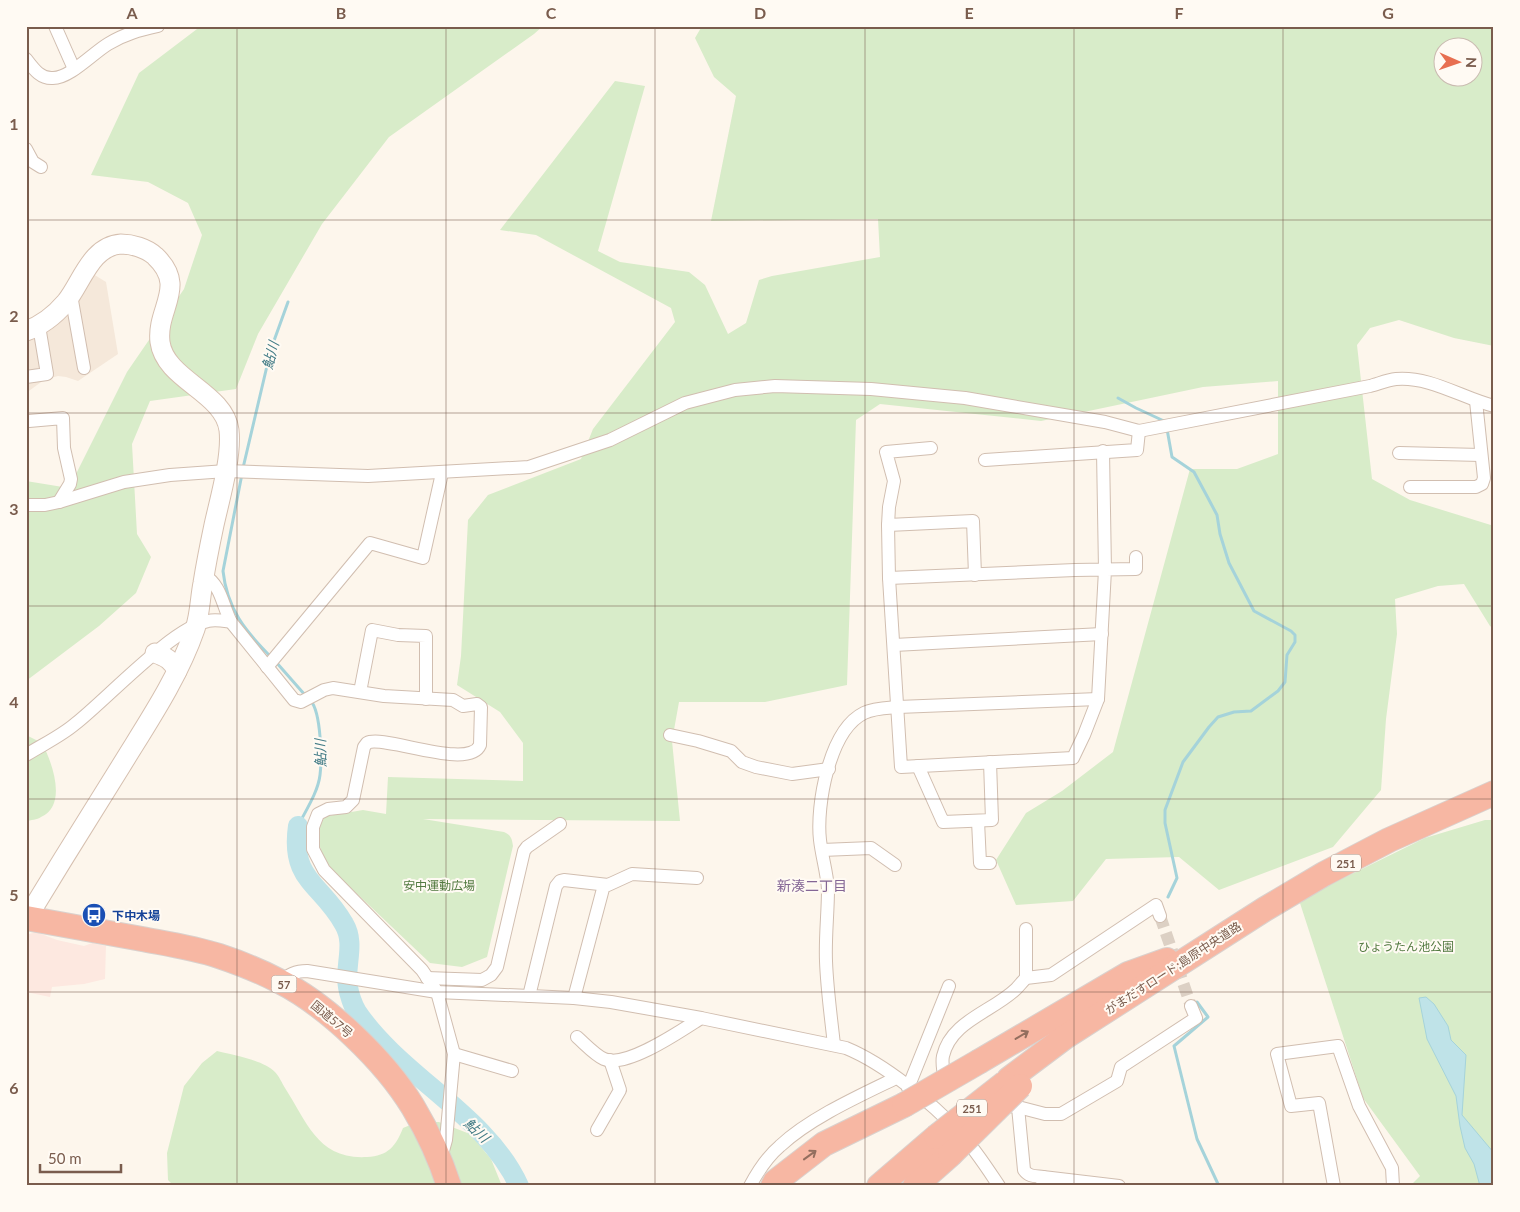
<svg xmlns="http://www.w3.org/2000/svg" width="1520" height="1212" font-family="Lato,'Noto Sans JP',sans-serif">
<style>
.residential{fill:#f5e8da}
.commercial{fill:#fde8e0}
.green{fill:#d8ecc9;fill-rule:evenodd}
.water{fill:#bfe3e8;stroke:#a5d3da}
.lines{fill:none;stroke-linecap:round;stroke-linejoin:round}
.stream{stroke:#a5d3da;stroke-width:3}
.river{stroke:#bfe3e8;stroke-width:20}
.street-tunnel{stroke:#dcd0c4;stroke-width:12;stroke-dasharray:12 6;stroke-linecap:butt}
.street-casing{stroke:#d1beb0;stroke-width:14}
.secondary-casing{stroke:#d6c0b0;stroke-width:21}
.highway-casing{stroke:#dad1cd;stroke-width:26}
.street{stroke:#fff;stroke-width:12}
.secondary{stroke:#fff;stroke-width:19}
.highway{stroke:#f7b7a3;stroke-width:24}
.highway-bridge-casing{stroke:#dad1cd;stroke-width:26;stroke-linecap:butt}
.highway-bridge{stroke:#f7b7a3;stroke-width:24}
.oneway{stroke:#936e5e}
.grid{fill:none;stroke:#7a5c4d;stroke-width:1;stroke-opacity:0.55}
.labels{text-anchor:middle;dominant-baseline:central;stroke-width:4;stroke-linejoin:round;paint-order:stroke}
.shield{fill:#fffaf3;stroke:#a28b7f;stroke-width:1}
.shield-label{font-size:11px;font-weight:bold;fill:#7a5c4d}
.park-label{font-size:12px;fill:#537a41;stroke:#fffaf3}
.transit-label{font-size:12px;font-weight:bold;fill:#164399;stroke:#fffaf3;text-anchor:start}
.street-label{font-size:12px;fill:#7a5c4d;stroke:#fffaf3}
.water-label{font-size:14px;font-style:italic;fill:#437c86;stroke:#fffaf3}
.neighbourhood-label{font-size:14px;fill:#846695;stroke:#fffaf3}
.neatline{fill:none;stroke:#7a5c4d;stroke-width:2}
.grid-label{font-size:16px;text-anchor:middle;font-weight:bold;fill:#7a5c4d}
</style>
<rect width="100%" height="100%" fill="#fdf6ec"/>
<polygon class="residential" points="93,274 106,282 118,354 78,381 66,377 58,376 44,380 26,393 26,338"/>
<polygon class="commercial" points="36,932 57,940 84,946 92,943 106,946 105,979 84,984 52,987 50,997 26,992 26,935"/>
<g class="green">
<polygon points="201,26 543,26 534,34 389,137 322,224 258,334 236,389 150,401 132,444 137,534 151,557 136,593 99,626 26,681 26,481 69,488 127,372 184,289 202,235 188,203 148,182 91,175 139,73"/>
<path d="M702 26H1494V346L1454 338 1399 320 1370 328 1357 345 1372 479 1410 500 1494 526V629L1490 626 1464 584 1438 586 1395 599 1397 634 1386 719 1381 790 1333 847 1219 890 1179 857 1106 859 1073 901 1016 905 996 860 1026 813 1062 791 1113 752 1190 469H1237L1278 454V381L1203 387 1041 421 880 404 856 420 847 685 765 702H679L672 741 680 821 423 819 504 832C511 835 512 839 513 846L487 957 462 967 430 963 333 871C321 855 314 839 321 820L328 816 363 810 386 814 388 777 523 781V743L500 712 457 685 461 656 468 520 488 495 581 459 593 429 675 322 671 308 536 235 500 230 615 81 645 86 598 251 620 262 689 272 705 285 728 334 746 323 759 280 772 276 880 257 878 219 711 221 736 96 714 77 695 38ZM1442 48H1472V78H1442Z"/>
<path d="M26 735 42 743C52 762 68 805 41 817 37 820 31 820 26 821Z"/>
<polygon points="1485,820 1494,820 1494,1186 1410,1186 1420,1176 1363,1098 1299,900 1425,838"/>
<path d="M217 1051C233 1055 263 1060 275 1072 279 1076 282 1083 285 1088 307 1122 318 1160 367 1157 388 1156 396 1146 403 1128L418 1122H439L470 1134 491 1159 502 1186H174L168 1180 167 1153 184 1086 202 1063Z"/>
</g>
<polygon class="water" points="1426,997 1434,1004 1448,1026 1451,1040 1466,1055 1462,1115 1494,1153 1494,1186 1480,1186 1474,1164 1465,1148 1460,1126 1456,1096 1427,1039 1419,998"/>
<g class="lines">
<g class="stream">
<polyline points="1118,398 1136,408 1164,421"/>
<polyline points="1167,429 1172,457 1194,472 1208,498 1217,515 1220,534 1229,563 1254,611 1291,631 1295,635 1295,642 1287,655 1285,682 1278,691 1251,711 1234,712 1218,717 1209,727 1183,762 1165,810 1165,823 1177,878 1168,897"/>
<polyline points="243,468 271,349 288,302"/>
<path d="M242 474 223 571C227 609 245 631 272 658"/>
<polyline points="276,662 305,695"/>
<path d="M298 826C306 810 318 792 320 775 322 759 321 713 311 701"/>
<polyline points="1197,1002 1208,1017 1174,1046 1197,1139 1218,1184"/>
</g>
<path class="river" d="M298 826C290 881 321 883 344 924 356 944 344 966 348 987 349 994 353 1006 357 1012 401 1077 487 1115 519 1186"/>
<polyline class="street-tunnel" points="1160,916 1191,1006"/>
<g class="street-casing">
<g id="street">
<polyline points="55,26 74,69"/>
<path d="M26 59C33 68 40 79 53 78 70 78 93 53 108 44 124 34 140 30 158 26"/>
<polyline points="26,149 33,162 41,167"/>
<polyline points="71,295 84,368"/>
<polyline points="26,377 47,374 39,326"/>
<polyline points="29,421 63,418 64,448 71,479 70,484 59,502"/>
<polyline points="1103,451 1105,570 1098,699 1084,735 1073,758 901,767 889,578 1075,570 1136,569 1136,557"/>
<polyline points="1399,453 1481,455"/>
<polyline points="985,460 1137,450 1139,431"/>
<polyline points="1410,487 1476,487 1482,484 1484,478 1476,401"/>
<path d="M26 505H45L59 502 124 482 170 475 226 471 368 476 529 467 610 440 685 403 735 390 775 386 871 389 965 398 1105 422 1139 431 1370 386C1378 384 1387 380 1396 379 1430 376 1462 398 1494 406"/>
<polyline points="888,525 889,507 894,481 886,452 931,448"/>
<path d="M204 575C222 586 222 605 231 622L294 700 301 702 324 690 333 688 384 696 453 700 463 706 477 704 481 707 480 745C469 771 383 734 367 743L364 747 353 800 346 807 328 809 318 814 313 827V849L324 870 422 970 437 992 454 1054 446 1140 441 1158"/>
<polyline points="889,578 888,525 973,521 975,575"/>
<polyline points="894,645 1102,634"/>
<polyline points="267,667 370,543 423,558 442,473"/>
<polyline points="360,692 372,630 398,635 426,636 426,699"/>
<polyline points="670,735 698,741 731,751 742,762 756,767 792,774 829,769"/>
<path d="M26 755C42 745 61 736 75 724 106 700 173 627 208 621 216 619 224 621 231 622"/>
<polyline points="918,766 943,822 992,820 990,762"/>
<polyline points="978,821 980,863 990,863"/>
<polyline points="822,850 871,848 895,865"/>
<polyline points="1026,929 1026,978"/>
<polyline points="427,978 482,980 491,975 497,967 524,851 527,847 560,824"/>
<path d="M280 981C289 975 295 971 307 971L437 992 574 998 611 1002 701 1018 846 1048C885 1064 932 1103 960 1133 975 1149 987 1168 999 1186"/>
<polyline points="529,996 556,886 560,881 564,880 608,885 632,874 697,878"/>
<polyline points="574,998 604,885"/>
<path d="M577 1037C585 1044 595 1055 604 1059 626 1069 682 1030 701 1018"/>
<path d="M834 1045C831 1017 827 989 826 961 825 937 828 913 828 889 827 873 822 857 820 840 816 806 829 730 864 713 874 708 887 708 898 707L1098 699"/>
<polyline points="454,1054 512,1071"/>
<path d="M944 1083C945 1075 941 1065 943 1056 951 1021 992 1012 1016 989 1019 986 1022 982 1026 978L1051 975 1156 905 1160 916"/>
<polyline points="908,1088 949,986"/>
<polyline points="1000,1105 1018,1107 1045,1114 1061,1114 1117,1081 1121,1067 1196,1018 1191,1006"/>
<path d="M1018 1107 1024 1170C1029 1177 1035 1176 1043 1177"/>
<polyline points="597,1130 620,1090 610,1060"/>
<path d="M750 1186C758 1171 767 1157 780 1146 810 1118 859 1096 896 1078"/>
<polyline points="1042,1186 1043,1177 1119,1186"/>
<polyline points="1334,1186 1319,1103 1291,1106 1277,1054 1338,1046 1359,1106 1392,1168 1393,1186"/>
</g>
</g>
<g class="secondary-casing">
<g id="secondary">
<path d="M26 331C43 325 55 315 66 302 82 282 91 246 121 244 132 244 146 248 155 256 188 287 156 308 160 342 165 380 224 392 229 430 232 457 220 498 214 525 210 544 206 564 203 583 200 598 200 615 195 629 178 678 148 722 121 766 89 817 58 867 27 918"/>
<path d="M155 653C166 657 172 660 177 671"/>
</g>
</g>
<g class="highway-casing">
<g id="highway">
<path d="M26 918C65 925 103 932 142 939 168 944 194 948 219 956 240 963 260 971 279 981 327 1005 385 1061 413 1107 428 1132 440 1158 449 1186"/>
<polyline points="980,1061 1128,974 1167,960"/>
<polyline points="1009,1079 1065,1037 1265,909 1324,874 1389,840 1494,793"/>
<polyline points="773,1186 775,1182 824,1144 904,1105"/>
<polyline points="879,1186 936,1137"/>
<polyline points="915,1186 950,1155"/>
</g>
</g>
<use href="#street" class="street"/>
<use href="#secondary" class="secondary"/>
<use href="#highway" class="highway"/>
<g class="highway-bridge-casing">
<g id="highway-bridge">
<polyline points="904,1105 980,1061"/>
<polyline points="936,1137 1005,1083"/>
<polyline points="950,1155 1020,1086"/>
</g>
</g>
<use href="#highway-bridge" class="highway-bridge"/>
</g>
<defs><path id="oneway-shaft" d="M-6 0H5M1.5-3L5.5 0L1.5 3" fill="none" stroke-width="1.6" stroke-linecap="round" stroke-linejoin="round" transform="scale(1.25)"/></defs>
<g class="oneway">
<use href="#oneway-shaft" transform="translate(1022 1035) rotate(-31)"/>
<use href="#oneway-shaft" transform="translate(810 1155) rotate(-36)"/>
</g>
<path class="grid" d="M237 26V1186M446 26V1186M655 26V1186M865 26V1186M1074 26V1186M1283 26V1186M26 220H1494M26 413H1494M26 606H1494M26 799H1494M26 992H1494"/>
<defs>
<g id="bus-disc" transform="scale(1.25)"><circle r="9.5" fill="#1a4fb4" stroke="#fffaf3"/><path d="M-5-6H5V4H4V6H2V4H-2V6H-4V4H-5ZM-3.5-4V0h7V-4ZM-3.5 1.2v1.5H-2V1.2ZM2 1.2v1.5H3.5V1.2Z" fill="#fff"/></g>
</defs>
<g fill-rule="evenodd">
<use href="#bus-disc" x="94" y="915"/>
</g>
<g class="labels">
<g class="shield">
<rect x="1331" y="854.5" width="30" height="17" rx="4"/>
<rect x="271.5" y="975.5" width="25" height="17" rx="4"/>
<rect x="957" y="1099.5" width="30" height="17" rx="4"/>
</g>
<g class="shield-label">
<text x="1346" y="863">251</text>
<text x="284" y="984">57</text>
<text x="972" y="1108">251</text>
</g>
<g class="park-label">
<text x="439" y="885">安中運動広場</text>
<text x="1406" y="946">ひょうたん池公園</text>
</g>
<g class="transit-label">
<text x="112" y="915">下中木場</text>
</g>
<g class="street-label">
<text transform="translate(1173 968) rotate(-33)">がまだすロード;島原中央道路</text>
<text transform="translate(332 1019) rotate(40)">国道57号</text>
</g>
<g class="water-label">
<text transform="translate(270 355) rotate(-75)">鮎川</text>
<text transform="translate(320 753) rotate(-91)">鮎川</text>
<text transform="translate(477 1130) rotate(43)">鮎川</text>
</g>
<g class="neighbourhood-label">
<text x="812" y="885">新湊二丁目</text>
</g>
</g>
<rect width="1520" height="1212" fill="none" stroke="#fffaf3" stroke-width="55"/>
<g transform="translate(1458 62) rotate(92)"><circle r="24" fill="#fffaf3" stroke="#cabbb1"/>
<path d="M0-4L9 19L0 12L-9 19Z" fill="#e76f51"/>
<text y="-8" font-size="14" font-weight="bold" text-anchor="middle" fill="#7a5c4d">N</text>
</g>
<path d="M40 1164v8h81v-8" fill="none" stroke="#7a5c4d" stroke-width="2.5"/>
<text x="48" y="1164" font-size="15" fill="#7a5c4d" stroke="#fffaf3" stroke-width="4" paint-order="stroke">50 m</text>
<rect x="28" y="28" width="1464" height="1156" class="neatline"/>
<g class="grid-label">
<text x="132" y="19">A</text>
<text x="341" y="19">B</text>
<text x="551" y="19">C</text>
<text x="760" y="19">D</text>
<text x="969" y="19">E</text>
<text x="1179" y="19">F</text>
<text x="1388" y="19">G</text>
<text x="14" y="130">1</text>
<text x="14" y="322">2</text>
<text x="14" y="515">3</text>
<text x="14" y="708">4</text>
<text x="14" y="901">5</text>
<text x="14" y="1094">6</text>
</g>
</svg>
